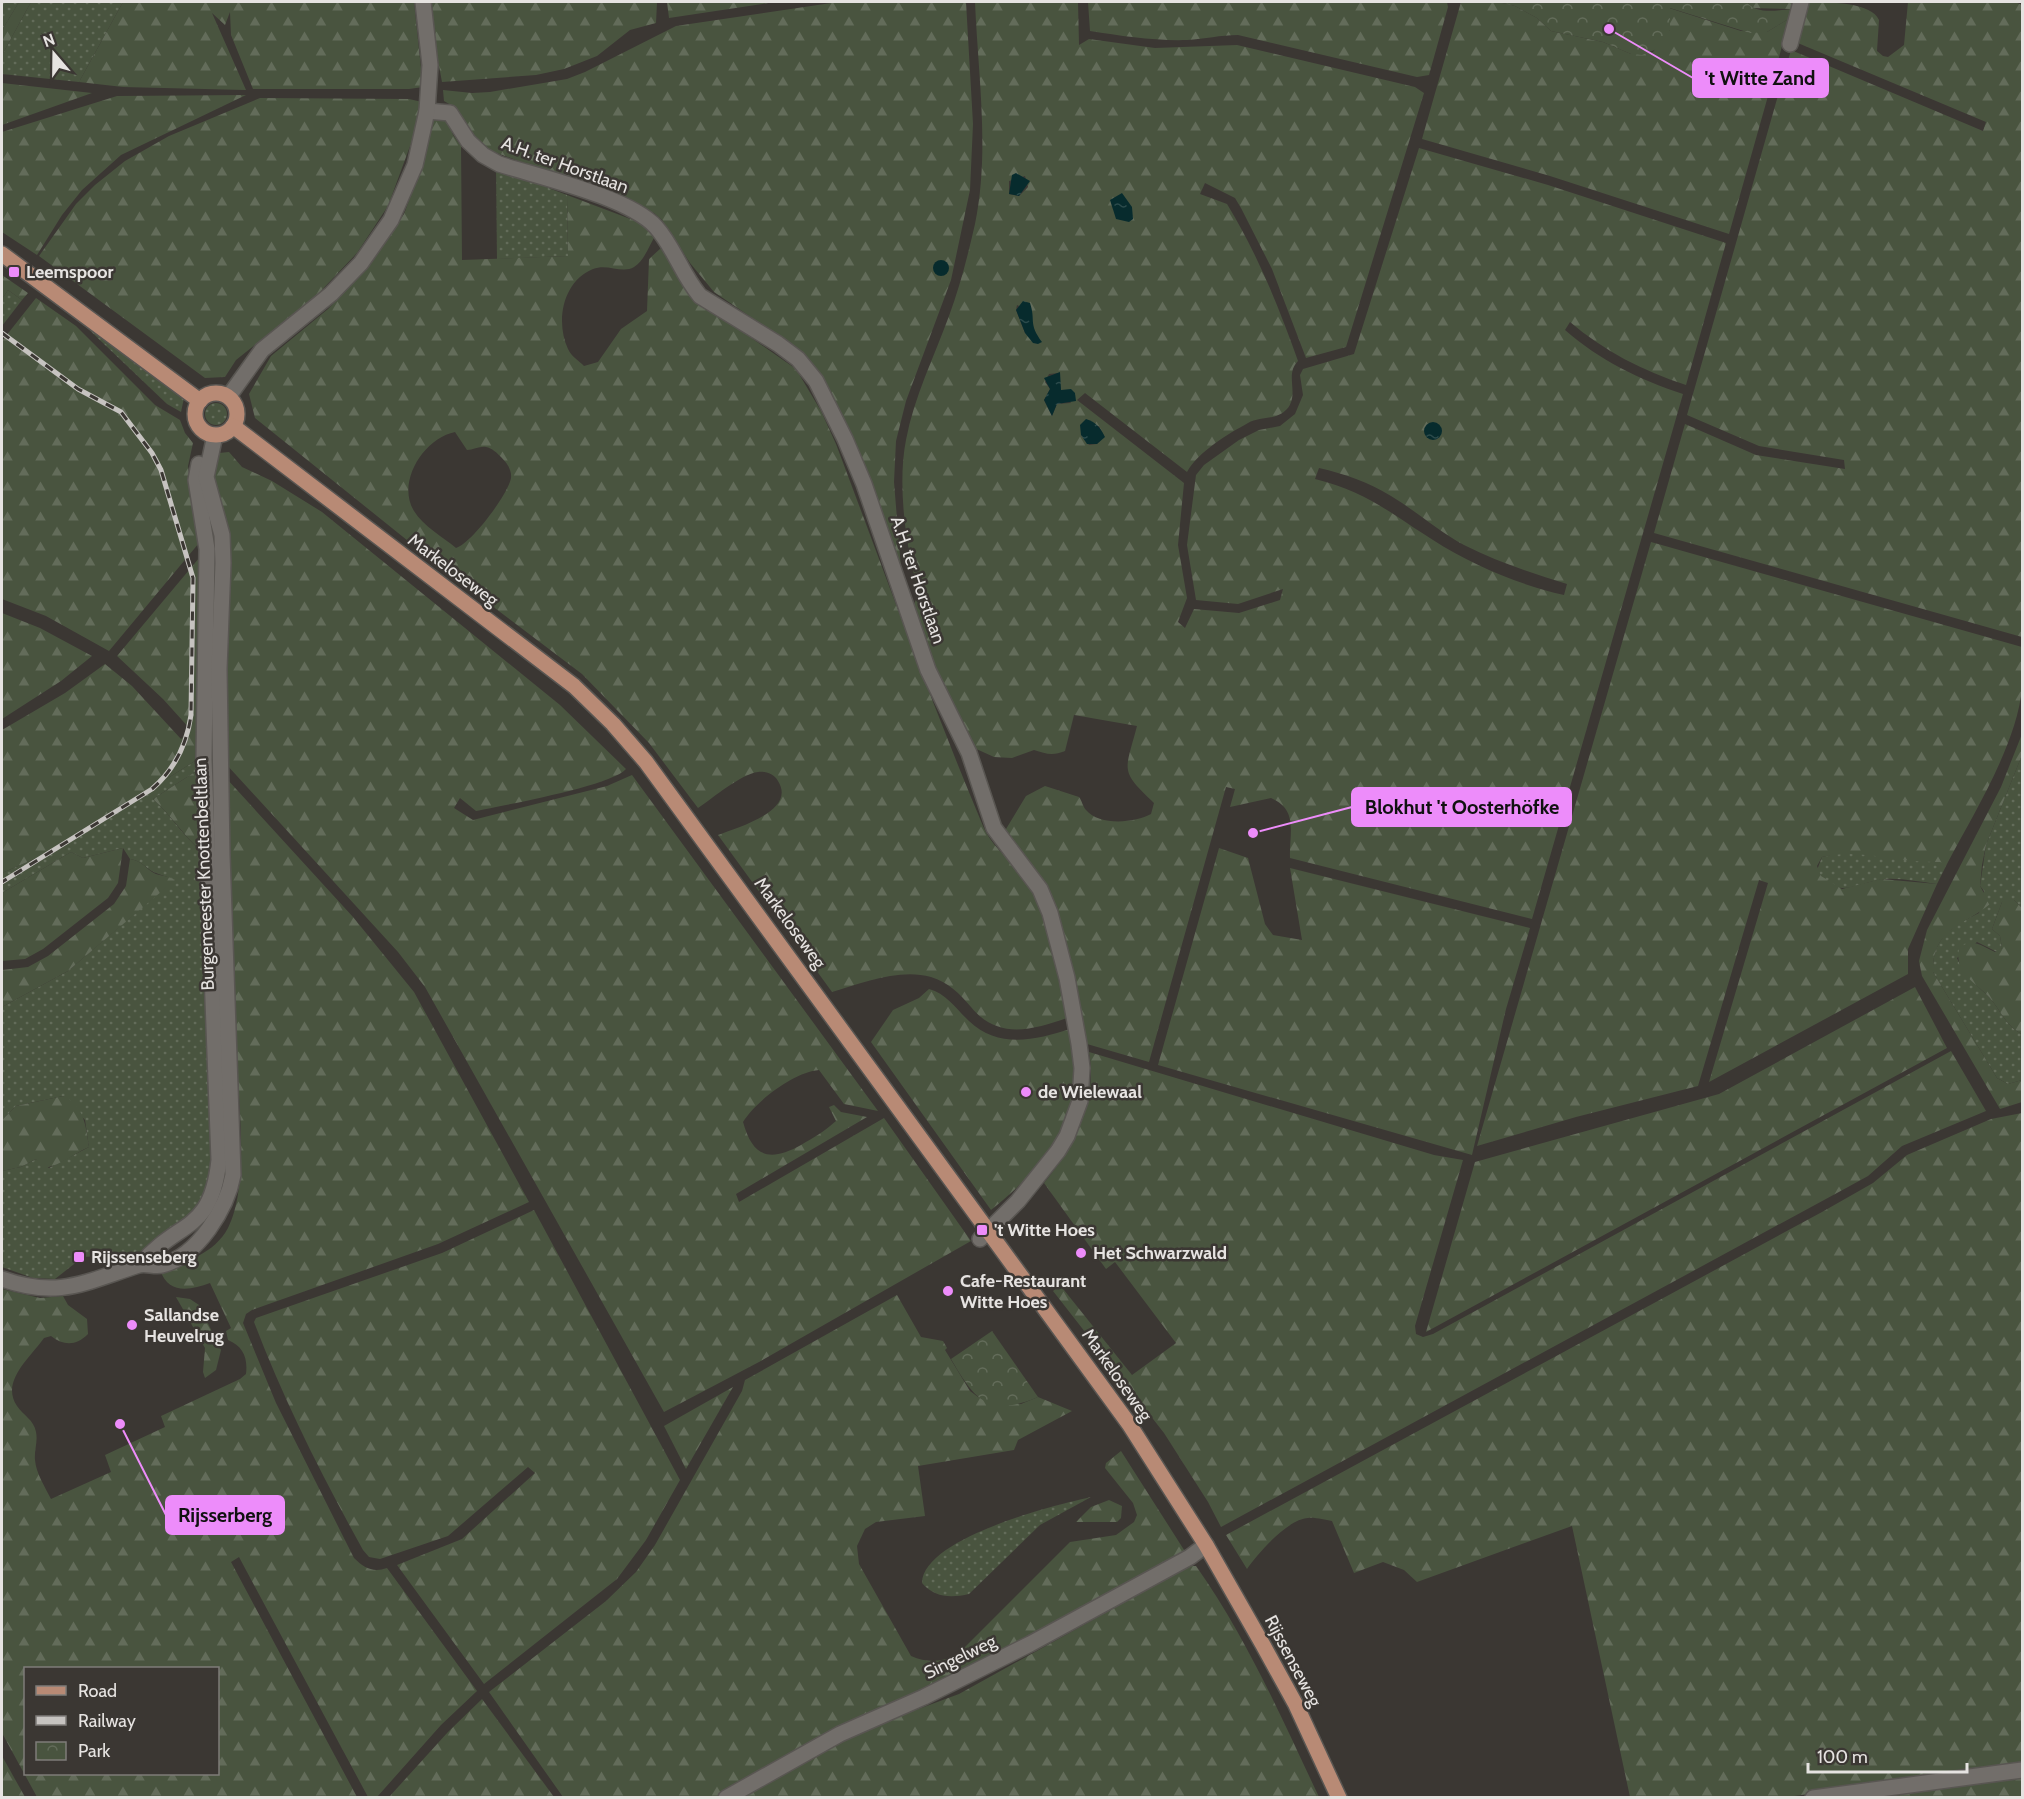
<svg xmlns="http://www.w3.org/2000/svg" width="2024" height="1799" font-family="Cabin,sans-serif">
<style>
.grass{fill:url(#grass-dots)}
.forest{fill:url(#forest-firs);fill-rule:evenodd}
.park{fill:url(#park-crowns)}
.water{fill:url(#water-ripples)}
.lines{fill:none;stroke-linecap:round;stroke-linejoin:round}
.minor-casing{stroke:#595652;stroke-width:18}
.major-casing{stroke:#595652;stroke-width:18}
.minor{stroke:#726e6a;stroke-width:15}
.major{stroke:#b88a75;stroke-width:15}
.rail-casing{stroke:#c6c3c0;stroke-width:5}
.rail{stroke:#3b3733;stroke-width:3;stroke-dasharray:9;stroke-linecap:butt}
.poi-dot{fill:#ed8cfa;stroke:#3b3733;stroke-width:2}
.labels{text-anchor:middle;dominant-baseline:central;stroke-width:5;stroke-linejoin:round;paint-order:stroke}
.street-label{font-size:18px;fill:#e6e3e1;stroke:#3b3733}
.poi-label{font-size:18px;font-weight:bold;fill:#e6e3e1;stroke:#3b3733;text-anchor:start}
.leader{fill:none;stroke:#ed8cfa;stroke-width:2}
.callout-dot{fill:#ed8cfa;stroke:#3b3733;stroke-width:2}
.callout{fill:#ed8cfa;stroke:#ed8cfa;stroke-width:2}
.callout-label{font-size:20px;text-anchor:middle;font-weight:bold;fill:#111}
</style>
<defs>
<pattern id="grass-dots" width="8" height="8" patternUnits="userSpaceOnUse" patternTransform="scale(1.5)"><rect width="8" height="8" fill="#49543f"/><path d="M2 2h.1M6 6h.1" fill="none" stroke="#636c5a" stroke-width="1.8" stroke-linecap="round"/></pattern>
<pattern id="forest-firs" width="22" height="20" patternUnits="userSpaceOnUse" patternTransform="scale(1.5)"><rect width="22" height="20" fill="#49543f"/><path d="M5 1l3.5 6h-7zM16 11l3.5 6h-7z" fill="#636c5a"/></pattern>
<pattern id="park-crowns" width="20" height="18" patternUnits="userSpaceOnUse" patternTransform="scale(1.5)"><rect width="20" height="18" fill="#49543f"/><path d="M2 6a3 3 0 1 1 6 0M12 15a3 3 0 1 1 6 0" fill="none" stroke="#636c5a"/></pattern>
<pattern id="water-ripples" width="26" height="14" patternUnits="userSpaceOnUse" patternTransform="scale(1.5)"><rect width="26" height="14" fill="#072b2d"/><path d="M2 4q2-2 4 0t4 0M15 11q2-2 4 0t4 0" fill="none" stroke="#2b4a4b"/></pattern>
</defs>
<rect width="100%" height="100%" fill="#3b3733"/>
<g class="grass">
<polygon points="2,2 19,2 2,30"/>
<polygon points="31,2 123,2 79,82 2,74 2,55"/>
<polygon points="496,168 567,195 568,256 497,259"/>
<polygon points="8,290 22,300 2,326 2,299"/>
<polygon points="82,323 184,398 181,412 167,404"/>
<circle cx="216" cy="414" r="11"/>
<path d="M2022 755V908L2014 900 2002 902 1992 929 2000 936 2002 948 1997 952 1977 942 1957 958C1964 975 1974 983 1987 995 2001 1009 2004 1025 2022 1034V1080L2008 1084 1997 1078 1933 972C1932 938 1951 927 1979 913L1984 891 1980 886 1986 845Z"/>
<path d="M198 759V770L153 799C171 815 183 836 201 851L214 1178 204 1206 139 1255 113 1263 99 1256 83 1257 55 1279 33 1278 2 1267V1171L21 1167 36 1159 49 1168 89 1147 85 1120 63 1096 16 1106 2 1120V1007L68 971 174 880C167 876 163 876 156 873 145 869 145 862 130 859L123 848 83 858 71 852 2 893V873L55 850Z"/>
<path d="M1838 853C1875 853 1911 861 1948 862L1937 884C1920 882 1902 878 1885 879 1860 881 1834 903 1817 870L1822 857Z"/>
<path d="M1091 1497 1040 1525 969 1594C951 1598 935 1598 922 1583 923 1538 1054 1505 1091 1497Z"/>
</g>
<g class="forest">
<polygon points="19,2 31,2 2,55 2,30"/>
<polygon points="123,2 414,2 423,87 409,89 253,89 231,35 230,12 225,25 212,13 246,90 123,87 79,82"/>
<polygon points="427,2 657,2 656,23 630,30 597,56 564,69 536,75 442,82"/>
<polygon points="667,2 775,2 669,18"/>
<polygon points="838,2 966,2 973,124 970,190 951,280 906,401 896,441 894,482 901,568 823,379 805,354 714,292 690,263 662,220 654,213 492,151 469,133 456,108 444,101 443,90 472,93 490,92 567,79 585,72 676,26"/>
<path d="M975 2H1078L1079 45 1089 39 1155 48 1237 45 1415 87 1424 93 1346 347 1306 358 1272 269 1241 208 1235 198 1205 183 1200 194 1227 204C1257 253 1279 307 1298 361 1284 375 1300 394 1287 409 1276 421 1260 416 1248 423 1228 434 1199 451 1187 472L1085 393 1077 400 1184 483 1178 545 1187 598 1178 622 1185 628 1194 609 1239 613 1280 600 1283 589 1238 604 1196 600 1187 545 1196 475 1204 465 1239 440 1259 430 1280 426 1295 414 1303 395 1300 375 1303 369 1354 354 1419 148 1548 185 1726 243 1686 385C1643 371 1604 351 1570 322L1565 330C1599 360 1640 380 1683 394L1532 919 1290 858C1289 834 1299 810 1271 798L1230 807 1235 789 1226 787 1149 1062 1087 1044 1065 953 1003 834 1026 796 1045 786 1079 797C1082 801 1083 807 1086 810 1099 826 1135 823 1151 814L1154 803C1119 770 1125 772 1137 726L1074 715 1065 751C1053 756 1046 754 1034 750L1012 758 994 757 972 747 933 667 914 604 919 593C906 550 897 485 906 440 914 397 934 357 949 316 960 286 968 255 975 224 990 151 978 75 975 2ZM1025 176 1028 187 1019 196 1009 194V181ZM1017 305 1032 312V328L1025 333 1016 310ZM1058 373 1061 390 1064 391 1071 403 1057 404 1052 416 1044 400 1050 389 1045 382 1049 374ZM1099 426 1104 436 1097 444 1089 445 1081 435ZM1319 468C1345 474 1368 482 1391 496 1416 511 1438 531 1464 545 1497 562 1532 573 1567 584L1564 595C1519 585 1472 565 1433 540 1390 513 1367 492 1315 479Z"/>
<path d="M1088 2H1447L1448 7 1429 75 1417 77 1238 35C1220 35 1205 39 1187 40 1155 41 1122 36 1090 31Z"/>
<polygon points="1461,2 1498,2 1515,6 1537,18 1551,31 1603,42 1631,54 1653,52 1670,30 1669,8 1741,31 1767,32 1790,18 1729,234 1550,176 1422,139"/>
<polygon points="1747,2 1795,2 1793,9 1752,8"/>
<path d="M1804 2C1823 2 1871 1 1879 20L1877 51 1883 56 1888 57 1904 45 1908 2H2015L2022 5V637L1654 533 1685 424 1756 455 1845 469 1844 460 1759 446 1687 415 1791 50 1983 131 1986 122 1793 41Z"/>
<polygon points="2,83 92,93 2,125"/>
<polygon points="246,95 121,155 82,190 62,215 37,255 2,232 2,132 117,96"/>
<polygon points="260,98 409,99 422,102 413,138 388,206 357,253 317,295 236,360 225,377 205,378 39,256 76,204 95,185 125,161 169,136"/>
<path d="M434 116H446L453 135 461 146 462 260 568 256 567 195 641 223 655 236C649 246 644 261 634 267 622 274 607 263 593 269 563 281 555 321 568 349 571 356 579 361 584 366L598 362 621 329 647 311 649 259 661 248 673 268 703 304 796 369 821 411 836 444C884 571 930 700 983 826 992 848 1015 863 1027 883 1048 917 1058 979 1067 1018 1032 1030 998 1040 971 1007 960 994 948 982 931 977 900 968 862 983 832 992L718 835C738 827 797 811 778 781 774 774 766 771 758 772 741 774 713 798 698 808L649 743 582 674 438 565 255 418 249 394 271 356 328 309 371 264 404 214 417 179 427 125ZM455 432 467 450C473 450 480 446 486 447 492 448 497 453 501 457 507 463 512 470 511 478 509 493 471 544 456 548 443 537 423 526 414 511 396 482 424 438 455 432Z"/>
<polygon points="2,275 28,293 22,300 8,290 2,299"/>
<polygon points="36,298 76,326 155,405 180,420 185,433 193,443 188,466 199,543 109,651 46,616 2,599 2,341"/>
<path d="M229 452 242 467 272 481 322 512 560 705 626 769C611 786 505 805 476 811L460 798 454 808 473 820 607 786 632 775 878 1111 844 1104 819 1070C794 1072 756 1101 743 1122 753 1158 770 1162 801 1145 813 1138 825 1131 836 1121L829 1107 834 1105 841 1112 867 1117 736 1194 739 1202 884 1118 971 1241 759 1362 664 1412 425 987 398 952 226 764 230 562 225 516 213 480 219 453Z"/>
<path d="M1651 542 2022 647C2023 660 2024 675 2022 688 2017 744 1974 813 1948 862 1934 862 1920 862 1906 860 1877 857 1852 850 1822 857L1817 866 1821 876 1842 889 1881 879 1937 884 1908 949V974L1709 1082 1768 883 1759 880 1698 1086 1576 1117 1477 1146Z"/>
<polygon points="200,557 198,759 55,850 2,873 2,730 65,693 105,664 132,686 181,739 191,730 163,699 117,656"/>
<polygon points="2,613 40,628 92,656 61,681 2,719"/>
<path d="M2022 734V755L1986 845 1982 865 1980 886 1990 904C1962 927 1932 929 1933 972L1997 1078 2008 1084 2022 1080V1102L2000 1109 1922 976 1919 961 1927 930 2001 787Z"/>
<path d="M198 770 201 851C183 835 171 815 153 799Z"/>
<path d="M226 778 353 917 414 992 529 1202 438 1244 252 1310 246 1314 243 1323 276 1403 354 1558C364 1568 373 1573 387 1568L477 1691 441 1725 377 1797H368L239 1557 231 1562 357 1797H37L2 1733V1289L40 1298 63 1296 68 1305 87 1319 88 1334C76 1346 64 1346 51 1336L44 1338C31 1357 0 1381 17 1406 23 1415 34 1420 36 1432 38 1442 34 1451 35 1460 36 1473 45 1487 51 1499L111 1472 105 1455 165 1427 161 1416 240 1379 246 1374C248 1358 243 1346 228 1340L226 1331 231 1328 210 1283C190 1290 169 1295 160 1270 186 1262 214 1254 228 1228 249 1187 239 1107 237 1061 233 966 226 872 226 778ZM26 1668H218V1774H26Z"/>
<polygon points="123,848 118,883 108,898 43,949 25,959 2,961 2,893 71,852 83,858"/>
<polygon points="1219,848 1248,858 1265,924 1273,935 1302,940 1290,868 1530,928 1506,1009 1472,1155 1158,1065"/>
<path d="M130 859C145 862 145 869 156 874 163 876 168 876 175 880L68 971 2 1007V970L28 967 48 956 114 904 126 886Z"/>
<path d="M2006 899 2014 900 2022 908V1034C2004 1025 2001 1009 1987 995 1974 982 1954 971 1959 949 1971 936 1982 946 1995 952L2002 948 2000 936 1992 929 2002 902Z"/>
<polygon points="1915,987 1947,1048 1426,1332 1475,1162 1719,1094"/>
<path d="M929 989C947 994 956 1009 969 1021 998 1049 1036 1040 1070 1029 1074 1050 1081 1076 1076 1098 1065 1145 1026 1181 991 1210L871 1042 893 1010 919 998Z"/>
<path d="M1951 1051 1986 1111 1902 1146 1868 1176 1848 1187 1221 1527 1208 1502 1164 1433 1053 1291 1060 1285 1132 1375 1176 1343 1115 1262 1106 1269 1044 1183C1075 1146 1098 1101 1089 1052L1434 1155 1463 1160 1415 1326 1416 1334 1423 1337 1433 1334Z"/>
<path d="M63 1096C84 1105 86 1126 89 1147 75 1153 58 1167 43 1168L36 1159 21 1167 2 1171V1120L16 1106Z"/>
<path d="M2022 1113V1765L1787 1797H1630L1572 1526 1417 1582 1404 1570 1383 1562 1354 1573 1332 1521C1325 1520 1315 1517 1308 1518 1288 1519 1258 1553 1247 1569L1226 1535 1822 1212 1873 1183 1907 1155 1991 1119Z"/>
<path d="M534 1210 680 1480 646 1540 617 1579 484 1684 397 1565 462 1539 535 1473 528 1467 448 1536 380 1559 369 1557 363 1550C322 1476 284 1401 254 1322L256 1318 442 1253Z"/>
<path d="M897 1295 921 1337 943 1341 947 1348 945 1350 970 1391 978 1397 1021 1404 1038 1397 1072 1411 1018 1440 1014 1450 918 1466 925 1516 876 1522 865 1529 857 1546 859 1564 911 1656C927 1663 940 1662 956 1656L1070 1542 1116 1535 1134 1522 1137 1515 1133 1503 1105 1468 1106 1463 1121 1451 1186 1553 1005 1653 835 1728 719 1797H563L489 1692 606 1601 636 1572 655 1545 742 1391 745 1380Z"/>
<polygon points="176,1297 190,1299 199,1305 221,1350 216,1370 205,1378 203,1372 205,1348"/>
<polygon points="733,1387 686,1469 664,1426"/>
<polygon points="1109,1500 1122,1506 1121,1518 1117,1522 1076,1522 1091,1507"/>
<path d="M1190 1566H1196C1247 1638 1282 1719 1319 1797L742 1798 840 1738 959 1694Z"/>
<polygon points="482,1699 554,1797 389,1797 448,1732"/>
<polygon points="2,1756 25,1797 2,1797"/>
<polygon points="2022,1774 2022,1797 1860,1798"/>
</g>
<g class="park">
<path d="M1498 2H1747C1756 15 1778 10 1793 9L1790 18 1767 32 1750 33 1670 8V30L1662 47 1642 55 1631 54 1603 42 1551 31 1537 18 1515 6Z"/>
<path d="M992 1331 1038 1397C988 1418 975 1400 951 1359Z"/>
</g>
<g class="water">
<polygon points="1016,173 1030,181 1019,196 1009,194 1012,175"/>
<polygon points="1122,193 1132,207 1133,219 1129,222 1116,219 1110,200"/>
<circle cx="941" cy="268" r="8"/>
<path d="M1023 301 1030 303C1036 321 1028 323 1042 342L1038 344 1033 343 1025 333 1016 310Z"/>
<polygon points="1060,372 1061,390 1071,389 1075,393 1076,401 1057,404 1052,416 1044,400 1050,389 1044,378"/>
<path d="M1086 419C1096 422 1100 427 1105 437L1097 444H1087L1081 435 1080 425Z"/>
<circle cx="1433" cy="431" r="9"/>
</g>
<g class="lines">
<g class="minor-casing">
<g id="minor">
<polyline points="1790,44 1801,2"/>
<path d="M427 111 450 113 468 141 483 155 499 164C539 177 629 197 656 227 674 247 682 275 700 296L778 344 798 359 816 381 845 439 864 484 928 670 969 753 994 828 1040 889 1050 913 1067 978 1079 1044 1082 1068 1080 1101 1067 1136 1058 1151 1018 1201 980 1239"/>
<polyline points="229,396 262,350 331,294 361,263 391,220 415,165 427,111 430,65 423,2"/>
<path d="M141 1264C179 1219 211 1234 219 1160L204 759 207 549 196 480 199 464"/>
<path d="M2 1279C59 1299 85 1282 139 1265 146 1263 155 1267 162 1265 198 1256 227 1208 233 1175L222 855 219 669 223 563 222 535 206 477 215 435"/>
<polyline points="726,1798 840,1734 924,1697 1030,1644 1190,1557 1206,1545"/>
<polyline points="1813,1798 2022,1770"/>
</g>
</g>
<g class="major-casing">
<g id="major">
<polyline points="2,254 200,401"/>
<circle cx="216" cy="414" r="21"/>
<polyline points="233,426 574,686 613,724 646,762 1129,1424 1206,1545 1263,1645 1296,1705 1339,1798"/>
</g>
</g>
<use href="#minor" class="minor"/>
<use href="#major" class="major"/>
<g class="rail-casing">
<path id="rail" d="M2 333 78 389 121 412 152 453 161 470 193 578 191 715C187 744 174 770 152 789L2 882"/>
</g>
<use href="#rail" class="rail"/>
</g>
<g class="poi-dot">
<rect x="8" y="266" width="12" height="12" rx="3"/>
<circle cx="1026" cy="1092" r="6"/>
<rect x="976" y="1224" width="12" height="12" rx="3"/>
<circle cx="1081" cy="1253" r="6"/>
<rect x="73" y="1251" width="12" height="12" rx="3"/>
<circle cx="948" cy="1291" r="6"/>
<circle cx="132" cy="1325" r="6"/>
</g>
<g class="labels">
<g class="street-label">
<text transform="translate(565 165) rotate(20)">A.H. ter Horstlaan</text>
<text transform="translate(453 570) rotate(37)">Markeloseweg</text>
<text transform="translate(918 580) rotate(71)">A.H. ter Horstlaan</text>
<text transform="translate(204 874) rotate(-92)">Burgemeester Knottenbeltlaan</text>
<text transform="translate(790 923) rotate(54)">Markeloseweg</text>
<text transform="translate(1117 1375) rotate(55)">Markeloseweg</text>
<text transform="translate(960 1657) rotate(-26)">Singelweg</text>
<text transform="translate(1293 1661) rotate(62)">Rijssenseweg</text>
</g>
<g class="poi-label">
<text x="26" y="272">Leemspoor</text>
<text x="1038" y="1092">de Wielewaal</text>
<text x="994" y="1230">'t Witte Hoes</text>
<text x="1093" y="1253">Het Schwarzwald</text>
<text x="91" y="1257">Rijssenseberg</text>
<text x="960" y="1281">Cafe-Restaurant<tspan x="960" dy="21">Witte Hoes</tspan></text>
<text x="144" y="1315">Sallandse<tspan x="144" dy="21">Heuvelrug</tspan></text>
</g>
</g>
<path class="leader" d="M1609 29L1693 78M1253 833L1352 807M120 1424L166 1515"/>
<g class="callout-dot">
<circle cx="1609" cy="29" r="6"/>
<circle cx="1253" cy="833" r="6"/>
<circle cx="120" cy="1424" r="6"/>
</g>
<g class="callout">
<rect x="1693" y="59" width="135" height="38" rx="6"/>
<rect x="1352" y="788" width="219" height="38" rx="6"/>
<rect x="166" y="1496" width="118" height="38" rx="6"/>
</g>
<g class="callout-label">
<text x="1760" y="85">'t Witte Zand</text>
<text x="1462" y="814">Blokhut 't Oosterhöfke</text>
<text x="225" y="1522">Rijsserberg</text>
</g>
<rect width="2024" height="1799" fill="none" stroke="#e6e3e1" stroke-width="6"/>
<rect x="24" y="1667" width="195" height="108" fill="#3b3733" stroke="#7f7c79" stroke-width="1.5"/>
<rect x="36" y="1686" width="30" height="9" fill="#b88a75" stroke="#7f7c79" stroke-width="1.5"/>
<text x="78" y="1697" font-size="18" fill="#e6e3e1">Road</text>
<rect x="36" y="1716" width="30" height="9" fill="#c6c3c0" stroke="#7f7c79" stroke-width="1.5"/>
<text x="78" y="1727" font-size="18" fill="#e6e3e1">Railway</text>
<rect x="36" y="1742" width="30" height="18" fill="url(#park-crowns)" stroke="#7f7c79" stroke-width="1.5"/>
<text x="78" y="1757" font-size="18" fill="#e6e3e1">Park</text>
<g transform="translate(54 54) rotate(340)" stroke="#3b3733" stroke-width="4.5" paint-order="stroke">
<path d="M0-4.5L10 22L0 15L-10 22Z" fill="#e6e3e1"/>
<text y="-9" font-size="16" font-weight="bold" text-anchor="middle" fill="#e6e3e1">N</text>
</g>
<path d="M1808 1763v9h159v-9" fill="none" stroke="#e6e3e1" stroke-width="3"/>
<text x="1817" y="1763" font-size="18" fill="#e6e3e1" stroke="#3b3733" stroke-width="4.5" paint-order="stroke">100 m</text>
</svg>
